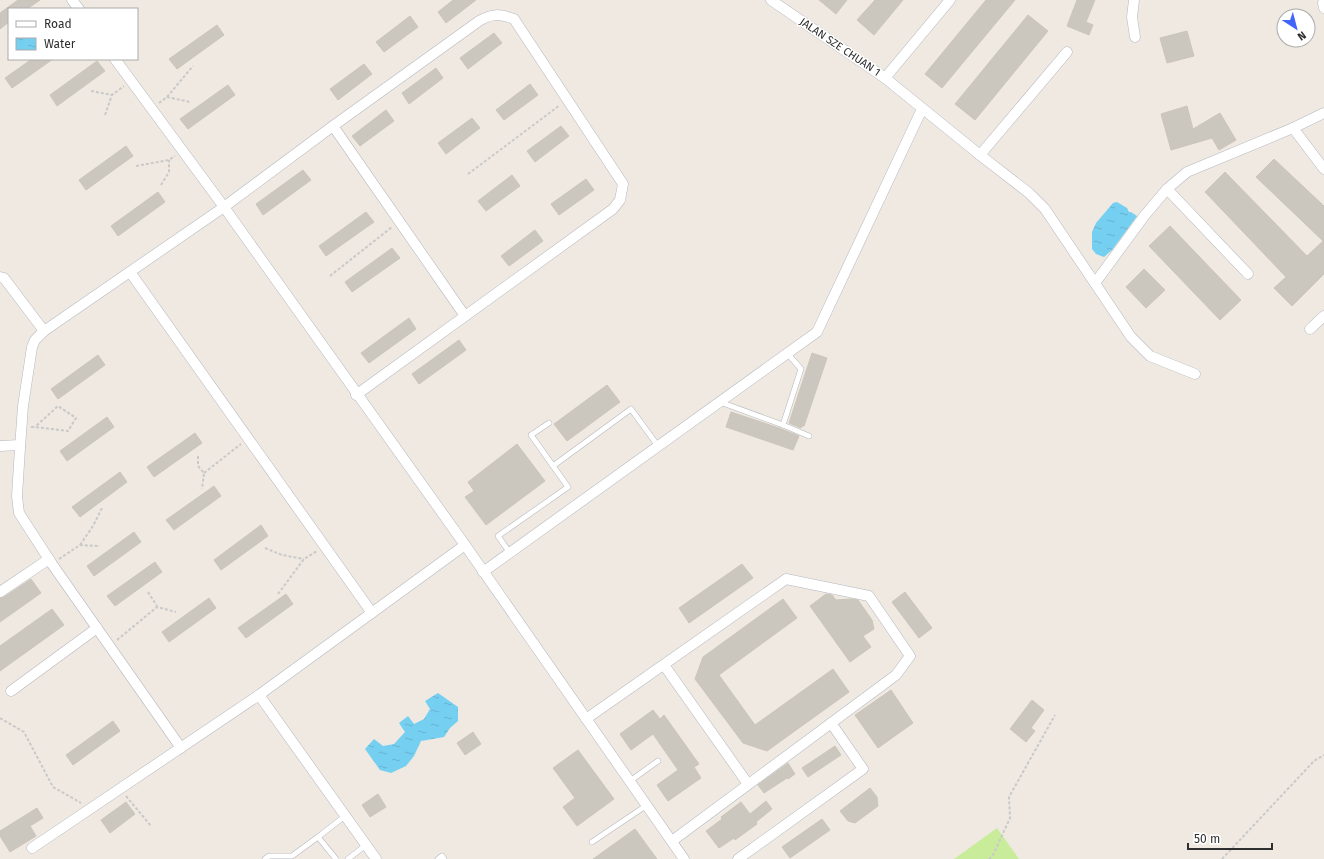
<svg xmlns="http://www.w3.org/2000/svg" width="1324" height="859" font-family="'Fira Sans',sans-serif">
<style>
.pitch{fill:#c9ec9a}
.water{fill:url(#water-ripples)}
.building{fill:#cbc7bf;stroke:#cbc5ba}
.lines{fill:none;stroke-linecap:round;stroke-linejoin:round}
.service-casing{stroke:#b4b7c1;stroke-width:6}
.minor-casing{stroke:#b4b7c1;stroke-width:11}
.path{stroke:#c9c9c9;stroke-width:2;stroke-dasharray:3 2;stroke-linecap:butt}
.service{stroke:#fff;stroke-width:5}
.minor{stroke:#fff;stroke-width:10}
.labels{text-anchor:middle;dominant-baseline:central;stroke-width:3;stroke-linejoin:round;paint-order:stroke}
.street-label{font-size:11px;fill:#2e2e2e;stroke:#fff}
</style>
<defs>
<pattern id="water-ripples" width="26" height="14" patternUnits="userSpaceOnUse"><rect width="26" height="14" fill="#75cff0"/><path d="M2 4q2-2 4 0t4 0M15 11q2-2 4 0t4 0" fill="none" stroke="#66b2ce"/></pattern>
</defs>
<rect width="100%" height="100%" fill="#efe9e1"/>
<polygon class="pitch" points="997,828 1019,859 954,859"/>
<g class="water">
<polygon points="1117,202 1127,208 1129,212 1131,212 1137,216 1112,250 1104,257 1096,254 1092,249 1092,232 1096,223 1113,203"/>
<polygon points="438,693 458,707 458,721 450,728 444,737 421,741 414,756 406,766 391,773 380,770 365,749 374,739 383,746 394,744 405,732 399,723 408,716 414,724 424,719 430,709 425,701"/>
</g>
<g class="building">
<polygon points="18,0 40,0 27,9 9,9 9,22 0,29 0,13"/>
<polygon points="453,0 476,0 446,23 438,12"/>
<polygon points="819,0 847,0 836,14"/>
<polygon points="875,0 903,0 874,35 857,20"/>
<polygon points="986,0 1015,0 942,88 925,74"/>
<polygon points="1077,0 1095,0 1086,22 1093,25 1089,35 1067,26"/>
<polygon points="1028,15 1048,31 975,120 955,104"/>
<polygon points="410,16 418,27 384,52 376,42"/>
<polygon points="217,25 224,35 177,69 169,59"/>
<polygon points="1187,31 1194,56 1167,63 1160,38"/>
<polygon points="494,33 502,43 468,69 460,58"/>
<polygon points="32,59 53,59 12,88 5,78"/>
<polygon points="97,61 105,71 57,106 50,95"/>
<polygon points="364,64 372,74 338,100 330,89"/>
<polygon points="436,68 443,78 409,104 402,93"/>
<polygon points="530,84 538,95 504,120 496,110"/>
<polygon points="228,85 235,95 188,129 180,119"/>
<polygon points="1187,106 1193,129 1220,113 1236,140 1219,150 1212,138 1171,150 1161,114"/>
<polygon points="386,110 394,121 360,146 352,136"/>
<polygon points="472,118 480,128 446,154 438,143"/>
<polygon points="561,126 569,136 535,162 527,151"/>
<polygon points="126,146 133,156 86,190 79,180"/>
<polygon points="1274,159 1324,206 1324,274 1292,306 1274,288 1286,277 1205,192 1225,172 1307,256 1323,241 1256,177"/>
<polygon points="303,170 311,180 263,215 256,204"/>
<polygon points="512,175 520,186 486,211 478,201"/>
<polygon points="586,179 594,190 559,215 551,204"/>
<polygon points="158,192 165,202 118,236 111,226"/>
<polygon points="366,212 374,222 326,256 319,246"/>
<polygon points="1170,226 1241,300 1220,320 1149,246"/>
<polygon points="535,230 543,241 509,266 501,256"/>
<polygon points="392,248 400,258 352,292 345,282"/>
<polygon points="1144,269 1165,290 1146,308 1126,287"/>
<polygon points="409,318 416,329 369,363 361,353"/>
<polygon points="459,340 466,350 419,384 412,374"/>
<polygon points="812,353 827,358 804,426 802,426 801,428 789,423"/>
<polygon points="98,355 105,365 58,399 51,389"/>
<polygon points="607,385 620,402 567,441 554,424"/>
<polygon points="731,412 779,428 799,436 793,450 726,427"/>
<polygon points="107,417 114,427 67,461 60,451"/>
<polygon points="195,433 202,443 154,477 147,467"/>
<polygon points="517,444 545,481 486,525 465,497 474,491 468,482"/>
<polygon points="120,472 127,482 80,517 72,507"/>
<polygon points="214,486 221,496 174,530 166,520"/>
<polygon points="261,525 268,536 221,570 214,560"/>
<polygon points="134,532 141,542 94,576 87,566"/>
<polygon points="155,562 162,572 115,606 107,596"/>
<polygon points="742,564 753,578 689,623 679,608"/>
<polygon points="31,579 41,593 0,622 0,598 4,597"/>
<polygon points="905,592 932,628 919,638 892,602"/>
<polygon points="286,594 293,604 246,638 238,628"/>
<polygon points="826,594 832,595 836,600 851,599 858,600 872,620 874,629 863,636 871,647 850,662 810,606"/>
<polygon points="209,598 216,608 169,642 162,632"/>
<polygon points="783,599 797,618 719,675 755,725 833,669 849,692 767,751 743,743 695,679 703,657"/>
<polygon points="52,609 64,625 0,671 0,646"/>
<polygon points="891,690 913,723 878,748 855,715"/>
<polygon points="1032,700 1044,710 1031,728 1035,731 1026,742 1010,729"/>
<polygon points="653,710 660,719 664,715 699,764 694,767 701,778 668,801 657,785 678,770 653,734 631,750 620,734"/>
<polygon points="113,721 120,731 73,765 66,755"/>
<polygon points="473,732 481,744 465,755 457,743"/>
<polygon points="835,746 841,755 808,777 802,768"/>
<polygon points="578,750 614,799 577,826 563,807 575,798 553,768"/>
<polygon points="788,763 795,774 788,779 787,778 764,793 758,785"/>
<polygon points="870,788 877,797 878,806 855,823 848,821 840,811"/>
<polygon points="378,794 386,807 370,817 362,805"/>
<polygon points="766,801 772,809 756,822 757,824 735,840 734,838 719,848 706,831 722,819 721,817 741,802 750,814"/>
<polygon points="126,802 135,814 110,833 101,820"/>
<polygon points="37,808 43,818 30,826 36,836 10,852 0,836 0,831"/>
<polygon points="822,819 830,830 790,858 782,847"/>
<polygon points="635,829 657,859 593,859"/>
</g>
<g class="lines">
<g class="service-casing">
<g id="service">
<polyline points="720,402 783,425 801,369 787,353"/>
<polyline points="783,425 809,436"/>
<polyline points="553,466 631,409 658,446"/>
<polyline points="510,553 498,536 568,487 531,435 549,423"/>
<polyline points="630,781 658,761"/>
<polyline points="592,842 647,805"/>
<polyline points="265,859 269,856 292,856 318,837"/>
<polyline points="336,859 318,837 345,816"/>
<polyline points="348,859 366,845"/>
<polyline points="438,859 442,856 444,859"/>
</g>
</g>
<g class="minor-casing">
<g id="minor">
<polyline points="72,0 79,9"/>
<polyline points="771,0 885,78 950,0"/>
<polyline points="1134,0 1132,17 1135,37"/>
<polyline points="1324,1 1323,3 1324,8"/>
<polyline points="115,59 224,207 465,545 684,859"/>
<polyline points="885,78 980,155 1029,193 1045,209 1131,337 1150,356 1195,374"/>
<polyline points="333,126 465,316"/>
<polyline points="1293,128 1324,169"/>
<polyline points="980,155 1067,52"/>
<polyline points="1167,189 1248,274"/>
<polyline points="130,272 372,613"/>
<polyline points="0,277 4,278 44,331"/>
<polyline points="1095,283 1145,215 1167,189 1187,172 1293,128 1324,113"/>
<polyline points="1310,329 1324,316"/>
<polyline points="0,446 20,445"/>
<polyline points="483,572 817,332 922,109"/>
<polyline points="0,592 49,559"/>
<polyline points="664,665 748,784"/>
<polyline points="11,691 97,628"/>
<polyline points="259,695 376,859"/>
<polyline points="586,719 786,579 869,596 910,656 896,675 672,841"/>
<path d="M181 748 52 564 19 513 17 496 20 448 23 406 32 347 35 340 44 331 224 207 333 126 479 21C493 13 499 14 514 19L623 184 620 200 613 209 356 395"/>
<polyline points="32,848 259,695 465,545"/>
<polyline points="738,859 863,769 831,723"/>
</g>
</g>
<g class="path">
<polyline points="91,91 112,95"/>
<polyline points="167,97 190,102"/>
<polyline points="159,103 167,97 193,66"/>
<polyline points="105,115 112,95 124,86"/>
<polyline points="136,166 169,160 175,156"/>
<polyline points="468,174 560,105"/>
<polyline points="161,185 169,172 169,160"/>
<polyline points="330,276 392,227"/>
<polyline points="31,427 35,427 68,431 76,418 58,406 35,427"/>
<polyline points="198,456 198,466 204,473 202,489"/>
<polyline points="204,473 241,444"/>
<polyline points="80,545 93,526 102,508"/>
<polyline points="265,548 282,555 304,559"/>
<polyline points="59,559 80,545 100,546"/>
<polyline points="148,592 157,606"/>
<polyline points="278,594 304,559 317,551"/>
<polyline points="117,640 157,607 176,612"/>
<polyline points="0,718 24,732 53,787 81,803"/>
<polyline points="126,796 151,826"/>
<polyline points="989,859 993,855 1010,818 1009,797 1055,715"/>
<polyline points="1222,859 1314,761 1324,755"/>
</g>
<use href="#service" class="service"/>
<use href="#minor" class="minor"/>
</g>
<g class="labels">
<g class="street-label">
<text transform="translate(840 47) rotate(34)">JALAN SZE CHUAN 1</text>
</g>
</g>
<rect x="8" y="8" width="130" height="52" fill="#ffffff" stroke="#ababab"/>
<rect x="16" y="21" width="20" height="6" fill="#ffffff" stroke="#ababab"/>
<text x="44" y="28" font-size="12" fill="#2e2e2e">Road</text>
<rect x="16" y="38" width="20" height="12" fill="url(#water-ripples)" stroke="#ababab"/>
<text x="44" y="48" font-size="12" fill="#2e2e2e">Water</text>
<g transform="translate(1296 28) rotate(144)"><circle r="19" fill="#ffffff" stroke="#ababab"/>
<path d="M0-3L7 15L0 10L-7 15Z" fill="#4264fb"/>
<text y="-6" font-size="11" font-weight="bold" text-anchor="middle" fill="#2e2e2e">N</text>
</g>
<path d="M1188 843v6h84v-6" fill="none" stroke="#2e2e2e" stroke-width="2"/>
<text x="1194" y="843" font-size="12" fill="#2e2e2e" stroke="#ffffff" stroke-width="3" paint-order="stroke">50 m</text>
</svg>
